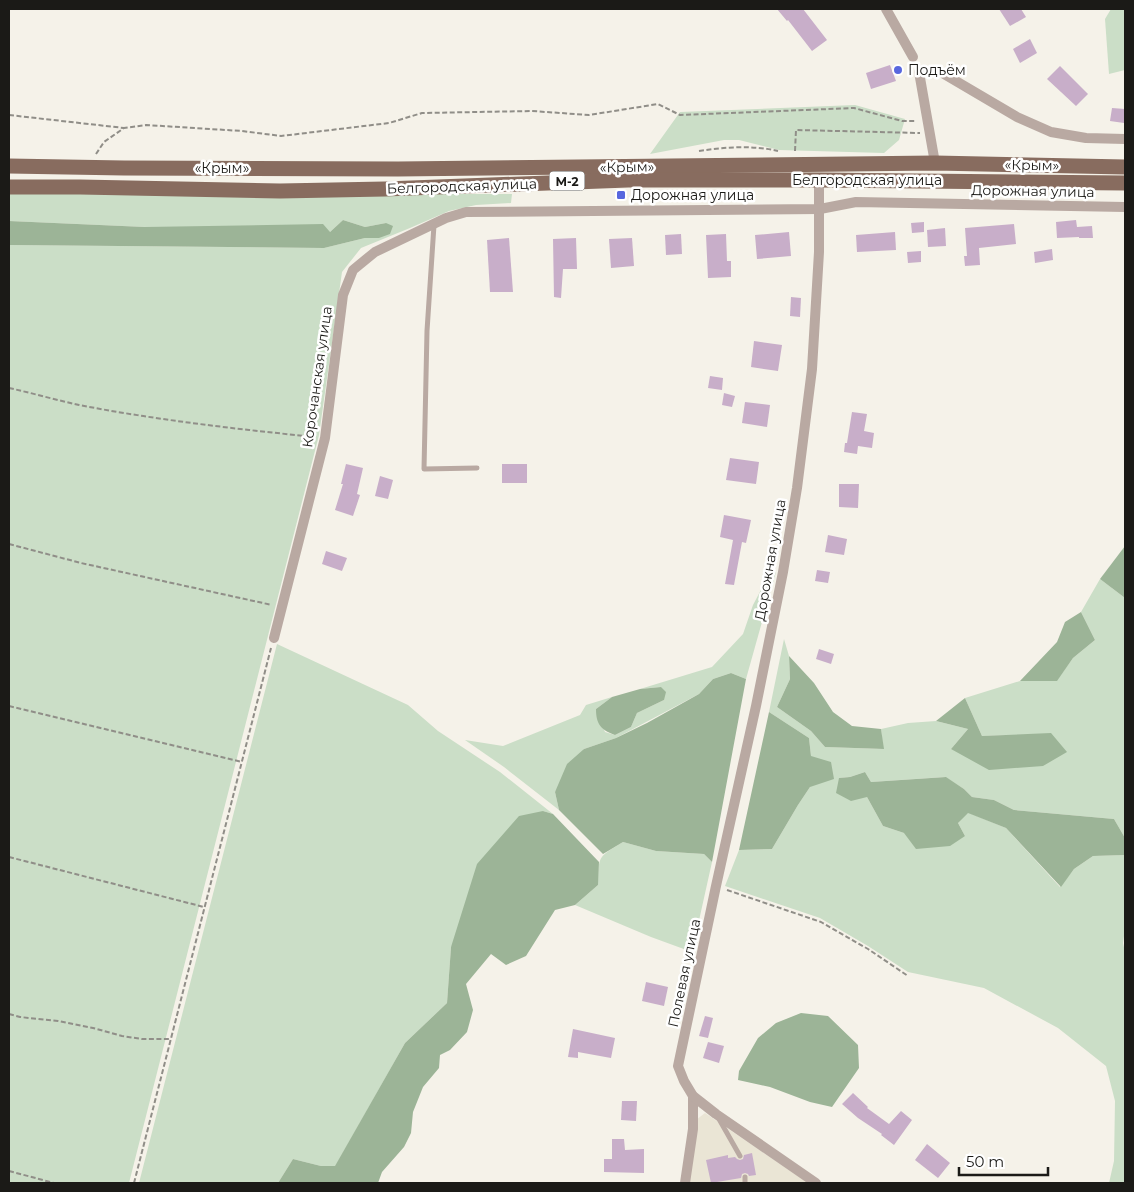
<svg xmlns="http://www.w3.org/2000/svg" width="1134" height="1192" font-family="Montserrat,sans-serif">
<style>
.built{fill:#eae5d5}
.green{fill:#cbdec7}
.forest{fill:#9cb497}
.building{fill:#c8aec9}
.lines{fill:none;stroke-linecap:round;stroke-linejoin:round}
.path{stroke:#908e88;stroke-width:2;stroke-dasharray:5 2.5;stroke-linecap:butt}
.lane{stroke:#b9a9a2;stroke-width:5}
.street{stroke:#b9a9a2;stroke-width:10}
.primary{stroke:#886c5f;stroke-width:15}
.poi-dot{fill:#5867de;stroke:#fff;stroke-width:2}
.labels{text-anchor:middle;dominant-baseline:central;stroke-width:5;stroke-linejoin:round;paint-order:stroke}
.shield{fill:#fff;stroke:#5f5f5d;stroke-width:1}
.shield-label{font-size:12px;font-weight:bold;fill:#1b1a17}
.poi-label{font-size:14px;fill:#1b1a17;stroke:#fff;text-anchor:start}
.street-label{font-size:14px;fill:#1b1a17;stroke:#fff}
</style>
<rect width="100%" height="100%" fill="#f5f2e9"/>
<polygon class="built" points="705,1113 808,1183 688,1183 696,1120"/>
<g class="green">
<polygon points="1111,9 1125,9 1125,70 1109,74 1105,19"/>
<polygon points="855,105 905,119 899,140 884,153 779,150 739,140 724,140 650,154 680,112"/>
<polygon points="9,194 512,194 511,203 476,205 449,211 410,228 361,248 342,272 319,435 129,1183 9,1183 9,245 324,248 365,238 379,238 386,223 365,227 343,220 330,232 145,227 9,221"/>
<polygon points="776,572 746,679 731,673 713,679 699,694 616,738 584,749 555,792 559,810 504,767 465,740 503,746 580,715 586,705 612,697 596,709 605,732 615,735 631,727 637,713 664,700 661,687 640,689 712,667 743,634 753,605 763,586"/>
<polygon points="1100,579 1125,598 1125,838 1114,819 1014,810 994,800 972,797 964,789 945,777 871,782 865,772 850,777 839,778 867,797 883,826 904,833 965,836 958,823 967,812 1006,828 1060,887 1074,869 1093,856 1125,855 1125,929 1123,943 1125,952 1125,1183 1109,1183 1114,1161 1115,1101 1106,1066 1058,1028 984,988 908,972 868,946 820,918 725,886 739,850 772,849 798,805 810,787 811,756 809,738 769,712 784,639 789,656 790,679 777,707 811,731 825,747 883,749 881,729 908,723 936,721 968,729 951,749 1051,734 982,736 965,698 1020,681 1057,680 1073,658 1095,640 1081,612"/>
<polygon points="277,644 408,705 438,731 500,772 553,814 543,811 451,947 447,1003 405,1043 335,1167 321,1166 293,1159 278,1183 139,1183"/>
<path d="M623 842 656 851 704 854 712 862 692 952 651 937 575 905 598 885C599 855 597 858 623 842Z"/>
</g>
<g class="forest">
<polygon points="343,220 365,227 386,223 393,226 390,234 379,238 365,238 324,248 9,245 9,221 145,227 323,224 330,232"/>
<polygon points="1125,546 1125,598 1100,579"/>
<polygon points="1081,612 1095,640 1073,658 1057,681 1020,681 1057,642 1065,622"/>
<polygon points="789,656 814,683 833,712 852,726 881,729 884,749 825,747 811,731 777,707 790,679"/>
<polygon points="731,673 746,679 712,862 704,854 656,851 623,842 603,854 559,810 555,792 567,764 584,749 616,738 647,723 699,694 713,679"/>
<path d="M661 687 666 692 664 700 637 713 631 727 615 735C601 730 596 724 596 709L612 697 640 689Z"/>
<polygon points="965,698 982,736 1051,733 1067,752 1043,766 989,770 951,749 968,729 936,721"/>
<polygon points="769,712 809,738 811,756 831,762 834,779 810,787 798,805 772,849 739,850"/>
<polygon points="865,772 871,782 946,777 964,789 972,797 994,800 1014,810 1114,819 1125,838 1125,855 1093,856 1074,869 1061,887 1006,828 968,813 958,823 965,836 950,846 916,849 904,833 883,826 867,797 851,801 836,793 839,778 850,777"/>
<polygon points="543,811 553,814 599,862 598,885 575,905 555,910 526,956 506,965 491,954 466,984 473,1010 467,1032 450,1050 440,1055 439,1068 423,1087 413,1112 411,1133 404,1147 382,1172 378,1183 278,1183 293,1159 321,1166 335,1166 405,1043 447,1003 451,947 477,864 519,816"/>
<polygon points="801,1013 828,1016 858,1045 859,1068 832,1107 810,1102 770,1087 738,1080 739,1071 758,1038 776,1023"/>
</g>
<g class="building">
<polygon points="777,9 803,9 827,40 812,51 788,20 787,21"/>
<polygon points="999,9 1021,9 1026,17 1010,26"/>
<polygon points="1030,39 1037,53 1020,63 1013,49"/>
<polygon points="890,65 896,81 871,89 866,73"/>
<polygon points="1060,66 1088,94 1076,106 1047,79"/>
<polygon points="1112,108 1125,109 1124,123 1110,121"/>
<polygon points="1076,220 1077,227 1092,226 1093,238 1079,238 1079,237 1057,238 1056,222"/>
<polygon points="924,222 924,232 912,233 911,223"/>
<polygon points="1014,224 1016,244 979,248 980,265 965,266 964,256 967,256 965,228"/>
<polygon points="945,228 946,246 928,247 927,230"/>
<polygon points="789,232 791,256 757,259 755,235"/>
<polygon points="895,232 896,250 857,252 856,235"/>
<polygon points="681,234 682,254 666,255 665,235"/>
<polygon points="726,234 727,261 731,261 731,277 708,278 706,235"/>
<polygon points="509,238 513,292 490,292 487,240"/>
<polygon points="576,238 577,269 563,269 561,298 554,297 553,239"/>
<polygon points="632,238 634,266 611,268 609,239"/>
<polygon points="1052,249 1053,260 1035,263 1034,252"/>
<polygon points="921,251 921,262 908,263 907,252"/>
<polygon points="791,297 801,298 800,317 790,316"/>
<polygon points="754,341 782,345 778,371 751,367"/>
<polygon points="710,376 723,378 722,390 708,388"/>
<polygon points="724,393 735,396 732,407 722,405"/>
<polygon points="745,402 770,405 767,427 742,423"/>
<polygon points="852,412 867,414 864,431 874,433 872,448 858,446 857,454 844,452 845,443 847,443"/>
<polygon points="730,458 759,462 756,484 726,480"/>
<polygon points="346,464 363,468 357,494 360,495 353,516 335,510 343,484 341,484"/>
<rect x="502" y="464" width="25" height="19"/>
<polygon points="380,476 393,480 388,499 375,496"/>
<polygon points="839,484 859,484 858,508 839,507"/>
<polygon points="724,515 751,520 746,543 742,542 734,585 725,584 733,540 720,537"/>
<polygon points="828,535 847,539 844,555 825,552"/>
<polygon points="326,551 347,558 342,571 322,564"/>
<polygon points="817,570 830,572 828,583 815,581"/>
<polygon points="819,649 834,654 831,664 816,659"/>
<polygon points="646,982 668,987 664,1006 642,1001"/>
<polygon points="705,1016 713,1018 708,1038 699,1036"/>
<polygon points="573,1029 615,1038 611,1058 578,1052 578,1058 568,1057"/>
<polygon points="708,1042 724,1046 719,1063 703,1058"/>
<polygon points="853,1093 868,1107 867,1108 889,1124 901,1111 912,1120 894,1145 881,1135 882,1134 858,1118 842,1104"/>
<polygon points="622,1101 637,1101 636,1121 621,1120"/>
<polygon points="612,1139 624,1139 625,1150 644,1149 644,1173 604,1172 604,1159 612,1159"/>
<polygon points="927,1144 950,1163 938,1178 915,1160"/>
<polygon points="752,1153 756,1175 749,1176 748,1174 745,1173 742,1174 741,1178 711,1183 706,1160 728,1155 728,1158 735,1157 737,1159 740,1160 743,1159 744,1155"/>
</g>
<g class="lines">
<g class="path">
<polyline points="9,115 124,128"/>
<path d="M699 151C725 147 752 145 778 151"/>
<polyline points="795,151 796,130 920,133"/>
<polyline points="96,154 104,142 124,128 146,125 242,131 281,136 389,123 422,113 532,111 589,115 658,104 680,115 854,108 902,121 916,121"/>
<path d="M9 388C32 393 56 400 79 405 157 420 236 429 315 437"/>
<polyline points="9,544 81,563 272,605"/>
<polyline points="9,706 242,762"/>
<polyline points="9,857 204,907"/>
<polyline points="727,890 821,922 868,949 908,976"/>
<polyline points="9,1014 20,1017 58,1021 93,1028 122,1036 142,1039 171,1039"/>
<polyline points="9,1171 54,1183"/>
<polyline points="134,1183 271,648"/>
</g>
<g class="lane">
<polyline points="434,225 427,331 424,469 477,468"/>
<polyline points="719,1119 740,1156"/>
<polyline points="745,1177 745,1183"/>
</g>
<g class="street">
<polyline points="886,9 913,57"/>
<polyline points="919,72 935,163"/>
<polyline points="944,74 1017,117 1051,132 1086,138 1125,139"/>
<polyline points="274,638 325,438 343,295 353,270 375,252 446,218 466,212 820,209 856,202 1125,207"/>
<polyline points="685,1183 693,1129 693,1096"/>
<polyline points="816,1183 716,1114 693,1096 684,1081 678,1066 716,886 756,706 783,572 797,488 812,369 819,252 819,180"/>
</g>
<g class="primary">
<polyline points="9,166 124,168 398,169 935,163 1125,167"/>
<polyline points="9,187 80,187 280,191 385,189 628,180 819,180 1125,183"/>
</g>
</g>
<g class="poi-dot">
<circle cx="898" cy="70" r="5"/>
<rect x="616" y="190" width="10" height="10" rx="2.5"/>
</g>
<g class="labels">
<rect class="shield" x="549.5" y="171.5" width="35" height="19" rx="4"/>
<g class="shield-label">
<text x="567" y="181">М-2</text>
</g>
<g class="poi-label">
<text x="908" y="70">Подъём</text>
<text x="631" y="195">Дорожная улица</text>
</g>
<g class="street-label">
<text transform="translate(1032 165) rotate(1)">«Крым»</text>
<text transform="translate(627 167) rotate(-1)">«Крым»</text>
<text x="222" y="168">«Крым»</text>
<text x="867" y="180">Белгородская улица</text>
<text transform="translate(462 186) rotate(-2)">Белгородская улица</text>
<text transform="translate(1033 191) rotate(1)">Дорожная улица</text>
<text transform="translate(317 377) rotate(-82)">Корочанская улица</text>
<text transform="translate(770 560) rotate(-80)">Дорожная улица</text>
<text transform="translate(684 973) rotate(-78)">Полевая улица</text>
</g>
</g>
<rect width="1134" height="1192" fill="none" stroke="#1b1a17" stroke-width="20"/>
<path d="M959 1167v8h89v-8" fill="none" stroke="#1b1a17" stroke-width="2.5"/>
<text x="966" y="1167" font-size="15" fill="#1b1a17" stroke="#ffffff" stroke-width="4" paint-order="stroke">50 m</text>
</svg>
